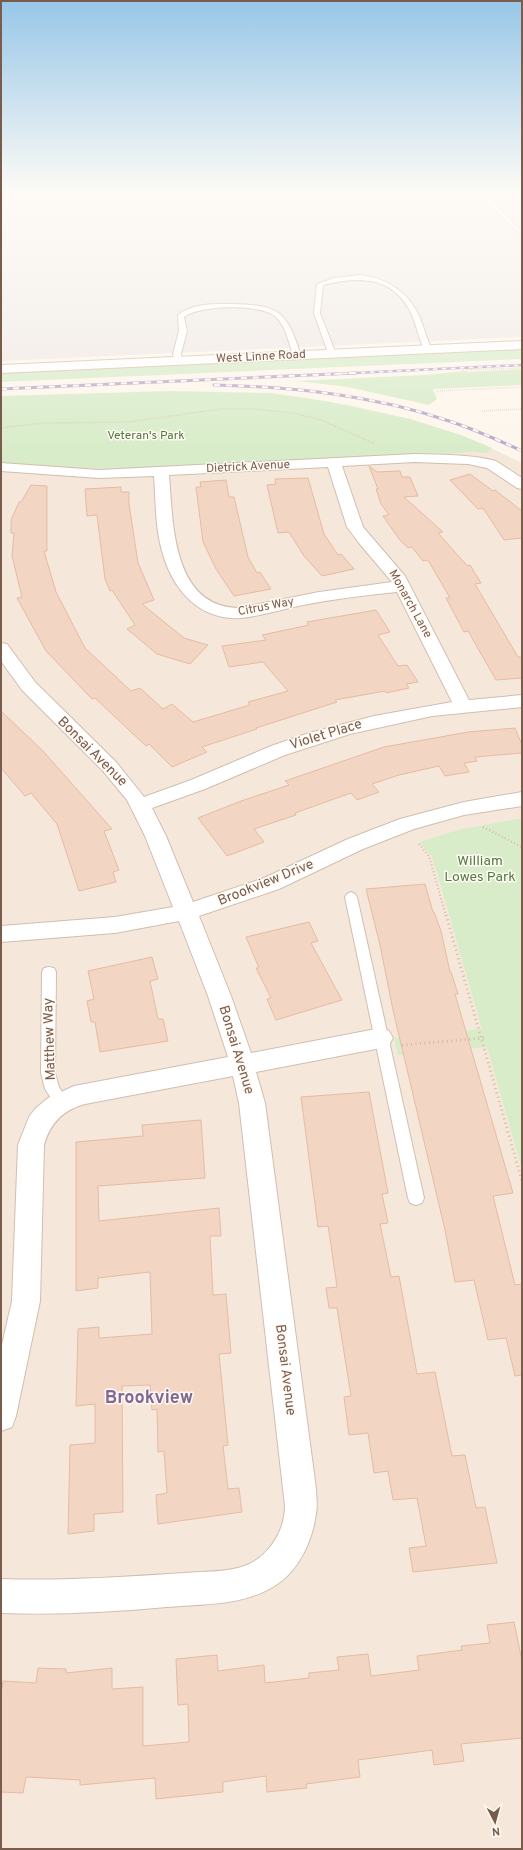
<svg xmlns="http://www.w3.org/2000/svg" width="523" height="1850" font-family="Overpass,sans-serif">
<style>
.residential{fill:#f5e8da}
.industrial{fill:#efe9e4}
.green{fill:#d8ecc9}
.building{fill:#f3d5c3;stroke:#e6bba3}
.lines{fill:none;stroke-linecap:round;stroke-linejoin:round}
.lane-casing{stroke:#d1beb0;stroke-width:2}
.street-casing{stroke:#d1beb0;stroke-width:2}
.secondary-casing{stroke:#d6c0b0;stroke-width:2}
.path-far2{stroke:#d9b8a5;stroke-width:1.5;stroke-dasharray:0.5 1.5;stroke-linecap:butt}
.path-far1{stroke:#d9b8a5;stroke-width:2;stroke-dasharray:1 2.5;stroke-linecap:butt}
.path{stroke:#d9b8a5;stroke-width:3;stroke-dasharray:1 3.5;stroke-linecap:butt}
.lane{fill:#fff;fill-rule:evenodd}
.street{fill:#fff;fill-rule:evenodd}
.secondary{fill:#fff;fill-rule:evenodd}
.rail-far1-casing{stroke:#b9a8c9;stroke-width:2.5}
.rail-casing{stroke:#b9a8c9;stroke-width:3}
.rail-far1{stroke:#fffaf3;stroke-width:1.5;stroke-dasharray:4.5;stroke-linecap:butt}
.rail{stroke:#fffaf3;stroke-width:2;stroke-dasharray:6;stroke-linecap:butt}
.labels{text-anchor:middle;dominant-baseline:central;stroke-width:3;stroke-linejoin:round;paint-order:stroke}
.far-street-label{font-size:12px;fill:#7a5c4d;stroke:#fffaf3}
.far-park-label{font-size:12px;fill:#537a41;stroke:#fffaf3}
.street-label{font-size:14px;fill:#7a5c4d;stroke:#fffaf3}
.park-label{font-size:14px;fill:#537a41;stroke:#fffaf3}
.near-neighbourhood-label{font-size:18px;font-weight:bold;fill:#846695;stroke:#fffaf3}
</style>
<rect width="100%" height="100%" fill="#fdf6ec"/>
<polygon class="residential" points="297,397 348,405 410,419 485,445 522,463 522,1849 1,1849 1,411"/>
<polygon class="industrial" points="1,194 522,194 522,337 1,361"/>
<g class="green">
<polygon points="522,348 522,359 1,382 1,372"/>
<polygon points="522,369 522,385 433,389 437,399 429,405 348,387 297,381 424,375 466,371 467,372"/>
<path d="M170 391 271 393 325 401 410 419 461 435 492 448 487 453C472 450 458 454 442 454 412 455 382 456 352 457 235 463 117 476 1 462V396Z"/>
<polygon points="522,818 522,1169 487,1047 398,1055 394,1038 482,1029 432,856 419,842 458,830"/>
</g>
<g class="building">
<polygon points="369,466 377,472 400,471 402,477 410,477 418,496 404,497 443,532 438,533 461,559 468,566 470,565 481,583 475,584 518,657 522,657 522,678 496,680 468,631 464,632 446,598 450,598 428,560 423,561 412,547 408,548 399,539 383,516 389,515 381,504 376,489 378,489"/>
<polygon points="470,474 493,491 495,490 522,511 522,538 504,540 483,508 478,509 450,480"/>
<polygon points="308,478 324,534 338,555 341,554 354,569 322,576 304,556 289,532 278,533 267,485 276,484 275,479"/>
<polygon points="226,480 229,497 234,497 248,557 257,573 260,572 271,589 234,596 216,569 203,542 196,487 201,487 200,482"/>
<polygon points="31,485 47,486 47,551 44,551 56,592 85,648 131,691 140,688 163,709 172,704 193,722 250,705 248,702 288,691 263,662 229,667 222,646 266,640 262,635 309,625 307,622 376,610 390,632 378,635 398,666 407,665 418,682 406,684 409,688 386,693 385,691 335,700 337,702 256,728 257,729 202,747 207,752 172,767 149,744 146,746 95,698 92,699 46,651 17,598 22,597 12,556 14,533 11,533 11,520 19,502 21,502"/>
<polygon points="121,487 121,492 129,492 129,504 138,563 154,600 142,604 184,638 208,645 190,664 157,654 127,629 135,625 112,590 110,591 105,579 97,515 87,516 85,489"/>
<polygon points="1,711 43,751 112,829 104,831 119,870 113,872 116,882 79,891 57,824 31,793 25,796 1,768"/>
<polygon points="515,728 522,745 522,753 475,757 477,761 464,763 469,772 445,776 439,766 399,775 372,784 379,792 357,800 351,793 295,813 296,815 254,829 264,842 227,856 198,818 241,801 289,785 285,781 384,747 468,732"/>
<polygon points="425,884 433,912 434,912 441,931 450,972 451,972 458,994 455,994 513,1193 493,1196 515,1285 522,1284 522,1375 515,1376 506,1338 488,1340 474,1280 455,1282 445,1230 393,1010 380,945 366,889"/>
<polygon points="309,922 318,941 311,943 342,1000 276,1020 267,999 271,998 256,968 259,968 246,937"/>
<polygon points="152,957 158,979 150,981 158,1019 163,1019 168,1041 100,1052 95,1022 91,1022 87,1001 94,999 88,971"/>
<polygon points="369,1092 388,1193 382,1194 388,1223 380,1224 391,1277 399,1276 417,1374 435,1372 452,1456 465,1455 476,1508 485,1507 497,1563 413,1572 409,1548 426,1546 417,1498 393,1500 388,1471 374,1473 368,1433 349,1435 344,1397 351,1396 337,1308 329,1308 326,1288 337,1287 331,1245 328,1226 318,1227 301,1097"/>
<polygon points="201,1120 205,1178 98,1186 99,1221 219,1208 221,1236 210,1236 213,1295 226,1294 231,1353 219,1354 228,1445 223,1446 228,1489 239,1488 242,1512 158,1524 156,1495 167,1493 164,1451 158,1452 157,1409 152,1410 150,1385 122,1386 123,1512 94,1514 94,1531 68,1534 70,1445 95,1443 95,1404 76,1406 78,1329 99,1327 99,1338 152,1334 150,1272 98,1278 98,1288 76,1291 76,1142 143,1136 142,1125"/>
<polygon points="514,1622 522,1661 522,1738 461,1744 464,1761 434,1765 432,1750 358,1760 360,1777 306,1784 307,1788 267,1792 266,1776 223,1782 223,1792 156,1799 155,1778 80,1785 80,1780 26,1777 23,1793 1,1792 1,1694 3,1681 36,1683 38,1668 66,1669 66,1673 112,1668 112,1689 143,1687 143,1746 189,1742 188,1704 178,1705 176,1659 217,1655 218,1671 264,1665 265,1683 309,1678 309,1673 339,1670 337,1657 368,1654 371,1676 419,1670 417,1656 462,1650 461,1646 490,1643 487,1625"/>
</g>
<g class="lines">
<g class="lane-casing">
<g id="lane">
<polygon points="478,194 485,194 522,231 522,236"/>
<path d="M360 275C387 278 409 292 420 318 424 328 427 340 432 350L431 352 424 350C419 339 417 327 412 315 394 276 360 276 323 285L320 313 336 354 329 356 314 313 317 284 334 278Z"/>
<path d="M232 304C279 305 287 311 301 356L300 358 293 356C289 343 286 327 276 317 261 303 199 305 184 317L187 331 181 354 182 361 175 363 173 354 179 331 178 315C193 303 213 304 232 304Z"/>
<polygon points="351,892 355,894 357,897 424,1198 422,1203 416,1205 410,1203 408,1198 345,897 347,894"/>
<polygon points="49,967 54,968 56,972 55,1073 59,1087 68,1102 66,1106 61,1108 56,1106 45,1089 41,1073 42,972 44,968"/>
</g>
</g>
<g class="street-casing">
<path id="street" d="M414 454C442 455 469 454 496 461L522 478V489L517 488 487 468 468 464 414 462 342 466 363 527 405 576 469 700 522 695V707L432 716 350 734 285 755 205 789 152 808 166 836 193 902 264 878 348 839 400 819 464 802 522 792V806L464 815 414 829 363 849 279 889 199 916 231 996 251 1053 381 1028 389 1031 393 1038 389 1045 381 1048 256 1072 265 1103 316 1489C316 1497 318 1505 316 1513 313 1539 300 1568 279 1583 247 1606 204 1604 167 1607 112 1612 57 1615 1 1613V1579C62 1581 123 1577 184 1573 204 1571 228 1573 247 1565 270 1555 285 1530 285 1506L239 1103 233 1076 85 1104C63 1110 50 1123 44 1145L40 1301 16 1416 12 1427 1 1431V1349L12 1301 18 1145 29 1117 35 1109 48 1098 74 1086 228 1057 208 996 179 921 115 933 1 942V926L115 917 173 907 145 836 127 800 103 771 22 690 1 661V643L7 644 35 682 116 762 144 797 191 780 271 746 309 733 374 716 452 702 397 592C366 595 334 599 303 605 282 609 262 616 241 618 199 621 172 589 162 551 155 527 156 501 154 476L99 478 1 471V463L99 470ZM328 467 347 527 359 543 392 582 319 592 239 608C172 607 173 523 169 475Z"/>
</g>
<g class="secondary-casing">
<polygon id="secondary" points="522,341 522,349 1,373 1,365"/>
</g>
<g class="path-far2">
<polyline points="463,370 522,368"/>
<polyline points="436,391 522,387"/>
<polyline points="482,411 522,409"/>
<polyline points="1,428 43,423 128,422 221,409 254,409 293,413 321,420 375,444"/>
</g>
<g class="path-far1">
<polyline points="483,827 522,847"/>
<polyline points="419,844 429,856 446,916"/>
</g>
<g class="path">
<polyline points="446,915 522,1181"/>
<polyline points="402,1045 484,1038"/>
</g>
<use href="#lane" class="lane"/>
<use href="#street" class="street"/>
<use href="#secondary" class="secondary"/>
<g class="rail-far1-casing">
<polyline id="rail-far1" points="334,374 522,365"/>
</g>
<g class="rail-casing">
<g id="rail">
<path d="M214 385C294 387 373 395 449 421 474 429 498 440 522 451"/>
<polyline points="1,389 356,373"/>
</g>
</g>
<use href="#rail-far1" class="rail-far1"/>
<use href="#rail" class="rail"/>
</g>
<linearGradient id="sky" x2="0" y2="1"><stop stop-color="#97c7e8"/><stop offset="0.43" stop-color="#fefbf6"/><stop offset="1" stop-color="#fefbf6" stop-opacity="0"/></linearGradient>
<rect width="523" height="453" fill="url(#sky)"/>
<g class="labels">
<g class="far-street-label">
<text transform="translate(261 357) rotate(-3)">West Linne Road</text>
<text transform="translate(248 467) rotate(-3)">Dietrick Avenue</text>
<text transform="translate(410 604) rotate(61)">Monarch Lane</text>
<text transform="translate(266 607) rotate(-11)">Citrus Way</text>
</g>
<g class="far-park-label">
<text x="146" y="436">Veteran's Park</text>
</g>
<g class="street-label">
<text transform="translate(326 735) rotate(-17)">Violet Place</text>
<text transform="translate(92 752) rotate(45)">Bonsai Avenue</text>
<text transform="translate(266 883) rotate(-22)">Brookview Drive</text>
<text transform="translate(50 1039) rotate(-92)">Matthew Way</text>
<text transform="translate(236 1050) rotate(73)">Bonsai Avenue</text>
<text transform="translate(285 1370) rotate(83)">Bonsai Avenue</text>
</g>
<g class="park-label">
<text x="480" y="861">William<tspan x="480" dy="16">Lowes Park</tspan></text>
</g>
<g class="near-neighbourhood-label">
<text x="149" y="1398">Brookview</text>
</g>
</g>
<rect width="523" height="1850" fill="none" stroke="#7a5c4d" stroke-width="4"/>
<g transform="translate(495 1822) rotate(174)" stroke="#fffaf3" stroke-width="3" paint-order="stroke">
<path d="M0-3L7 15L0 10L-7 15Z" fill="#7a5c4d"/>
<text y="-6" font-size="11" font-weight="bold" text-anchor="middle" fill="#7a5c4d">N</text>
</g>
</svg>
